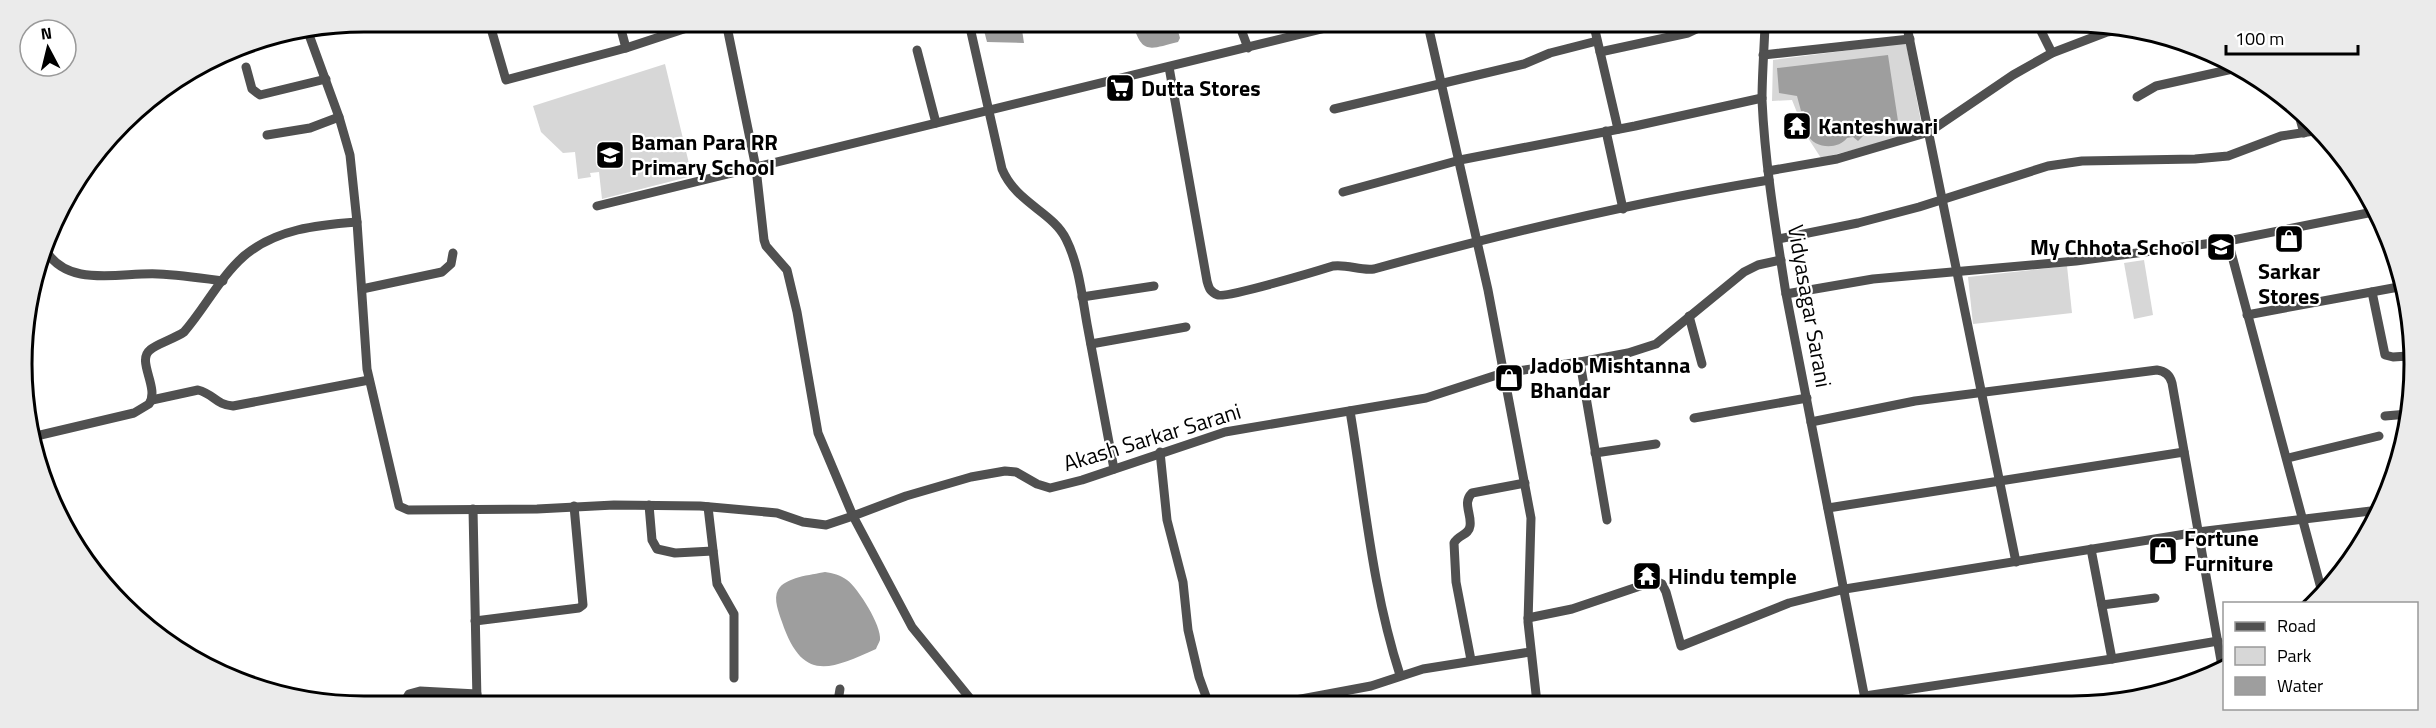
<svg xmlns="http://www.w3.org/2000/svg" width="2436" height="728" font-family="'Titillium Web',sans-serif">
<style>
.green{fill:#d7d7d7}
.water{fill:#9e9e9e}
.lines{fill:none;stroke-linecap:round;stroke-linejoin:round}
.minor{stroke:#505050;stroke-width:9}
.labels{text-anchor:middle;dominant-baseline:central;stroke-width:4.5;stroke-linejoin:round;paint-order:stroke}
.poi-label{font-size:22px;font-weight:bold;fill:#000;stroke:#fff;text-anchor:start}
.street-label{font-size:22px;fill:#000;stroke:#fff}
.rim{fill:none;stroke:#000;stroke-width:3}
</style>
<rect width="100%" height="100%" fill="#fff"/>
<g class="green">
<polygon points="1906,43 1922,127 1912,135 1821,158 1806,135 1792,100 1772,101 1773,60"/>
<polygon points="665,64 692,176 602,199 599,172 590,173 591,177 578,179 575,152 563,153 541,132 533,106"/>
<polygon points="2144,260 2153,315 2134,319 2124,263"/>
<polygon points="2067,266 2072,313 1973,324 1968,277"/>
</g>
<g class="water">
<polygon points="982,23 1021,23 1024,43 987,42"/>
<path d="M1133 24H1176L1180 38 1178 42C1150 49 1142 55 1133 24Z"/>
<path d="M1888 55 1898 121 1887 129 1867 132 1858 141 1853 137 1847 138C1838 150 1814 149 1807 134L1811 129 1804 111H1801L1797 96 1779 93 1777 68Z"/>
<path d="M825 572C833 573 840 575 847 580 858 588 882 626 880 640 879 643 877 646 876 649 828 671 802 681 782 622 779 613 773 599 778 590 785 577 811 575 825 572Z"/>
</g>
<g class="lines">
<g class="minor">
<polyline points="501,22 490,25 506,80 626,48 705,22"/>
<polyline points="619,22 626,48"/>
<polyline points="726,22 756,168 764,240 766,246 787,270 797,312 818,433 853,516 906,496 971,477 1005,471 1016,472 1037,484 1050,488 1082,480 1225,432 1426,398 1503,373 1580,362 1607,520"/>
<path d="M969 23 1002 169C1016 203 1053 212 1066 239 1079 265 1082 296 1087 324 1096 372 1105 421 1114 469"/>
<polyline points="1239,24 1248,48"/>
<polyline points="1428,25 1488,290 1531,518 1528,622 1537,703"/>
<polyline points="1594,26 1618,129"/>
<path d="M1765 26C1764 51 1762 76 1762 100 1765 165 1776 230 1786 294L1866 704"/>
<polyline points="1907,27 2016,562"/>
<polyline points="2039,27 2052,53"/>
<polyline points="308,32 339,117 350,155 357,222 367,369 399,506 408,510 537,509 614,505 700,506 777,513 803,522 826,525 853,516 912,627 973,702"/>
<polyline points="917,50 936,123"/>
<polyline points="1600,52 1688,33 1703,26"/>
<polyline points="1763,55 1910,39"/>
<polyline points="246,67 252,89 260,95 326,79"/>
<path d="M1169 67 1207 281C1209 288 1210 292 1218 295 1227 298 1317 271 1333 266 1348 264 1360 271 1374 269 1504 233 1636 202 1769 180"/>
<polyline points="2137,97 2156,86 2237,68"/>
<polyline points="1334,109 1524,64 1550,53 1597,41"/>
<polyline points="2299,115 2304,133"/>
<polyline points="1606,131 1623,209"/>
<polyline points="267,135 310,128 339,117"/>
<polyline points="1768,171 1837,159 1929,132 2013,75 2052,53 2107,32 2133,28"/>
<polyline points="1343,192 1460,160 1635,126 1762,98"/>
<polyline points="597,206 1338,25"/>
<polyline points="1778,239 1858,223 1919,207 2048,166 2082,161 2195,159 2228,156 2281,136 2314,131"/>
<polyline points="2228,241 2322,592"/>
<path d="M45 249C67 289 121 272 158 274 180 275 201 278 223 281"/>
<polyline points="362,289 442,272 451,264 453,253"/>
<polyline points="2372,292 2385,355 2393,357 2408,356"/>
<polyline points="1786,294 1873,279 2076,261 2228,241 2373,212"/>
<polyline points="1082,297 1154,286"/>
<polyline points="2247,315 2404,286"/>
<polyline points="1689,316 1702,364"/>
<polyline points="1091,344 1186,327"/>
<polyline points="1580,362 1628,353 1656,344 1744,272 1758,265 1781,260"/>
<path d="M152 400 198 390C214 394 216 405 233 406L369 380"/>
<path d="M1350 411C1365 500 1372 589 1400 675"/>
<polyline points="2385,416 2408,414"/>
<polyline points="1694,418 1807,398"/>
<path d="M1811 422 1915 401 2157 370C2165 371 2170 375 2172 383L2223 672"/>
<path d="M32 437 134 413 149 404C160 388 136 361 150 350 156 344 174 339 184 332 205 308 220 277 244 256 276 229 317 225 357 222"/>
<polyline points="1160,452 1167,520 1183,582 1188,630 1199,677 1208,702"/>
<polyline points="1595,453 1656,444"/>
<polyline points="2288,458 2379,436"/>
<polyline points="649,505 652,540 657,549 675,553 713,551"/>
<polyline points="708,507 717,584 734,614 734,678"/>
<polyline points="1828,508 2184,452"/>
<polyline points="473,509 477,701"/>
<polyline points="2091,549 2112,659"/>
<polyline points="2102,605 2155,598"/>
<polyline points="1528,618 1572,609 1655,581 1662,584 1666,592 1681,646 1789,603 1845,589 2198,532 2379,510"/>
<polyline points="475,621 579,608 583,605 574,506"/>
<path d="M1471 660 1456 582 1454 543C1458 535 1469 535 1470 526 1472 514 1462 503 1472 493L1525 483"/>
<polyline points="1865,696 2112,659 2218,641"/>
<polyline points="405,701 409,694 420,691 477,694"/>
<polyline points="838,701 840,689"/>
<polyline points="1285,702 1371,686 1423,669 1530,652"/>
</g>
</g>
<defs>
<g id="supermarket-square" transform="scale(1.5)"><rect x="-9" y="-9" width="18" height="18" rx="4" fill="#000" stroke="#fff"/><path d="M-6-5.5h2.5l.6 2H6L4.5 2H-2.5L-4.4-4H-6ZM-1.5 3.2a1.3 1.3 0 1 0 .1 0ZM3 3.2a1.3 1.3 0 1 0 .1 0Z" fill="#fff"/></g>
<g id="temple-square" transform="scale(1.5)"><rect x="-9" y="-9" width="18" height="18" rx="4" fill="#000" stroke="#fff"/><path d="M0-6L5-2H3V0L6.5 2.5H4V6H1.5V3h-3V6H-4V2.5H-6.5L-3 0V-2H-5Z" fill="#fff"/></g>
<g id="school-square" transform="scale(1.5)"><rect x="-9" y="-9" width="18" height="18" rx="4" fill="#000" stroke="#fff"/><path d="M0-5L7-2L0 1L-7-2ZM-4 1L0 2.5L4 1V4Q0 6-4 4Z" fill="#fff"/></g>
<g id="shop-square" transform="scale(1.5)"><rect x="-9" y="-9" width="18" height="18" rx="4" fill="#000" stroke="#fff"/><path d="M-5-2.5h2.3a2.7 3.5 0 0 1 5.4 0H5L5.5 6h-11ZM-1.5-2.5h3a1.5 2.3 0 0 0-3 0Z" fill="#fff"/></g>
</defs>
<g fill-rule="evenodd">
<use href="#supermarket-square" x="1120" y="88"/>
<use href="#temple-square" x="1797" y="126"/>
<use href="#school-square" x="610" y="155"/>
<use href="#shop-square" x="2289" y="239"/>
<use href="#school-square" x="2221" y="247"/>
<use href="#shop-square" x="1509" y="378"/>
<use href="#shop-square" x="2163" y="551"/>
<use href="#temple-square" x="1647" y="576"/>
</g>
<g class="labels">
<g class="poi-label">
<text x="1141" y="88">Dutta Stores</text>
<text x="1818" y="126">Kanteshwari</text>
<text x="631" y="142">Baman Para RR<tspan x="631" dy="25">Primary School</tspan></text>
<text x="2200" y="247" text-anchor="end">My Chhota School</text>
<text x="2289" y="271" text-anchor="middle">Sarkar<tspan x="2289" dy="25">Stores</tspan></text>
<text x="1530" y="365">Jadob Mishtanna<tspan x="1530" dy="25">Bhandar</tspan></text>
<text x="2184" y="538">Fortune<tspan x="2184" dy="25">Furniture</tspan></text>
<text x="1668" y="576">Hindu temple</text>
</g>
<g class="street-label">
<text transform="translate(1810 306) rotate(80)">Vidyasagar Sarani</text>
<text transform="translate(1152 437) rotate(-17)">Akash Sarkar Sarani</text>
</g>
</g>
<path d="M0 0H2436V728H0ZM364 32H2072A332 332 0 0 1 2404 364V364A332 332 0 0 1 2072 696H364A332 332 0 0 1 32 364V364A332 332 0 0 1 364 32Z" fill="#ebebeb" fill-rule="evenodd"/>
<path class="rim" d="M364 32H2072A332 332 0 0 1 2404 364V364A332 332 0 0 1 2072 696H364A332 332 0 0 1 32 364V364A332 332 0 0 1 364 32Z"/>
<rect x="2223" y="602" width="195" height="108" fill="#ffffff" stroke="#999999" stroke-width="1.5"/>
<rect x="2235" y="622" width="30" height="9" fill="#505050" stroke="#999999" stroke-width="1.5"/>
<text x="2277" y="632" font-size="18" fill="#000000">Road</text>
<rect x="2235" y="647" width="30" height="18" fill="#d7d7d7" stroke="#999999" stroke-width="1.5"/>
<text x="2277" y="662" font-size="18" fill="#000000">Park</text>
<rect x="2235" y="677" width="30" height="18" fill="#9e9e9e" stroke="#999999" stroke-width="1.5"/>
<text x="2277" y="692" font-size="18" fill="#000000">Water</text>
<g transform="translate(48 48) rotate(353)"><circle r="28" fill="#ffffff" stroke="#999999" stroke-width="1.5"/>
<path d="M0-4.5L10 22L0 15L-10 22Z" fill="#000000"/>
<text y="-9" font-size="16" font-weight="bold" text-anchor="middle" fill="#000000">N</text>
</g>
<path d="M2226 45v9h132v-9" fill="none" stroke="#000000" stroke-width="3"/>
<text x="2235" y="45" font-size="18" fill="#000000" stroke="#ffffff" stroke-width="4.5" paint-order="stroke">100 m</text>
</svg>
